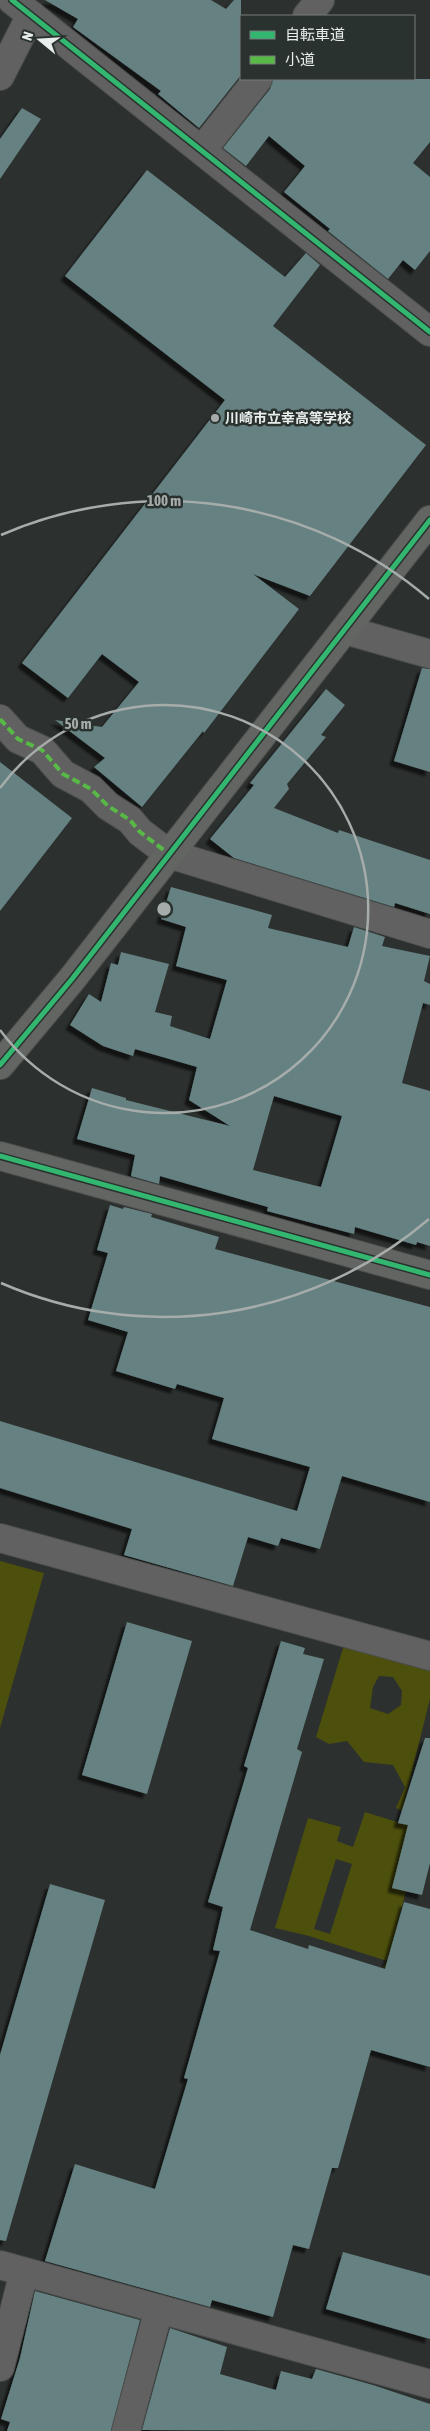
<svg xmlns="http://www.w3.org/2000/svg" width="430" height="2431" font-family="'Asap Condensed','Noto Sans JP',sans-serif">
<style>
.green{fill:#4d4f0d;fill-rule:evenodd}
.building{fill:#658182;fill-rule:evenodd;filter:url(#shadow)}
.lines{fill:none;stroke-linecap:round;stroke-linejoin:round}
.street-casing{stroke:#4b4e4c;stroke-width:30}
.secondary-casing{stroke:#4b4e4c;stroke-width:30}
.street{stroke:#606160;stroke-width:28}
.secondary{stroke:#636563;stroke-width:28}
.quiet{stroke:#58b947;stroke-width:4;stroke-dasharray:8 4;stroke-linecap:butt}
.cycleway-casing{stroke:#2a322f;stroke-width:8}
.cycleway{stroke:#33b770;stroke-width:5}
.ring{fill:none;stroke:#a6acaa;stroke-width:2.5}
.poi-dot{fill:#a6acaa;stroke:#2a322f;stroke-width:2}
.labels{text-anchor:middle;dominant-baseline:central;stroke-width:5;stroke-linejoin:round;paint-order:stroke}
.poi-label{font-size:14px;font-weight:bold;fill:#e8eeec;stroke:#2a322f;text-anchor:start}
.centre{fill:#a6acaa;stroke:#2a322f;stroke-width:2.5}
.ring-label{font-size:15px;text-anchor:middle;font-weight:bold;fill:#a6acaa;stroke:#2a322f;stroke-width:5;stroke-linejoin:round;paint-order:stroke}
</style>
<defs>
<filter id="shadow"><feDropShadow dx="-4.5" dy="4.5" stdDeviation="1" flood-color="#0009"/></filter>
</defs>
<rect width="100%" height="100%" fill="#2c302e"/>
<g class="green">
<polygon points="0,1561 44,1573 0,1728"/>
<path d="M353 1643 430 1663V1699L402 1811 396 1808 405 1787 393 1765 364 1762 347 1741 329 1744 316 1737 343 1648ZM379 1676 393 1677 402 1691 401 1705 388 1714 370 1708 373 1687Z"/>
<path d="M365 1812 410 1826 406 1891 388 1961 430 1973 381 1970 387 1961 309 1936 275 1928 308 1818 341 1827 337 1841 353 1847ZM336 1859 352 1864 330 1934 314 1929Z"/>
</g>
<g class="building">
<polygon points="45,0 211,0 226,9 234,0 241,0 241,75 199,128 158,94 161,91 73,27 78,19"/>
<polygon points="273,79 430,79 430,142 413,163 430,177 430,251 415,270 403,260 388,279 328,231 330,229 284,192 305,166 269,136 246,166 223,148 270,89"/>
<polygon points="22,108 41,119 0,179 0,139"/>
<polygon points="147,170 285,277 306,253 320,265 273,326 426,445 310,596 253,574 299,609 204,733 203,731 142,807 94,767 105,758 55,720 102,727 139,682 102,654 68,698 22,663 225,400 65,276"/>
<polygon points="422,668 430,669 430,772 394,761"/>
<polygon points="326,689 345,705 321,735 326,737 287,784 289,789 274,808 338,833 339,830 430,860 430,914 395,903 394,907 234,858 210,839 254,785 250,783"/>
<polygon points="0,762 72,818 0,911"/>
<path d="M171 887 272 915 268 928 348 947 354 927 385 937 382 946 430 956 424 981 430 984V1005L423 1003 402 1083 430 1091V1246L417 1242 416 1245 355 1227 354 1234 267 1211 268 1207 160 1176 159 1184 131 1176 135 1155 77 1139 92 1088 126 1098V1100L230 1126 189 1100 197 1067 135 1049 133 1056 103 1046 70 1025 89 994 101 1002 111 963 118 965 121 952 169 964 155 1012 172 1016 170 1026 210 1039 227 980 176 966 186 927 161 919ZM274 1096 342 1116 321 1187 253 1170Z"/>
<polygon points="110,1205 123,1209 124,1207 152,1214 151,1217 219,1237 215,1249 430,1307 430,1502 342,1476 320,1549 281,1538 278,1546 248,1537 233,1586 124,1555 132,1529 0,1488 0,1421 297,1511 310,1467 212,1439 224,1398 177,1384 175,1389 116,1371 128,1332 88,1320 108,1253 97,1250"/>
<polygon points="127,1622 192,1641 147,1794 82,1775"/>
<polygon points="281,1641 305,1648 303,1654 324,1659 297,1749 302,1752 250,1930 308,1949 309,1945 385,1969 404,1902 430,1909 430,2067 371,2050 338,2168 332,2168 309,2249 293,2245 273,2317 212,2300 210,2307 45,2261 75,2164 155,2189 188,2079 184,2078 220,1951 213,1950 223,1907 208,1902 248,1768 244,1766"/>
<polygon points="425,1738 430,1738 430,1863 422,1895 392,1888 408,1825 398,1823"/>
<polygon points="50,1884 105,1900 6,2241 0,2240 0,2055"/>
<polygon points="343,2252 430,2276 430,2339 326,2309"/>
<polygon points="35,2291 140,2320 111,2431 7,2431 10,2422 1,2419 20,2358"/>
<polygon points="170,2328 227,2347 220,2374 276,2390 281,2371 312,2379 316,2369 373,2385 430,2404 430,2431 142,2430"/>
</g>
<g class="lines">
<g class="street-casing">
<g id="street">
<polyline points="12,0 430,332"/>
<polyline points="307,16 320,0"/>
<polyline points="0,76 31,15"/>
<polyline points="202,150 258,79"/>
<polyline points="345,630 430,654"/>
<polyline points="0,719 18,739 42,750 63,774 91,789 108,806 130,820 140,832 169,854 430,934"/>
<polyline points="0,1538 430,1656"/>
<polyline points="0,2265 430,2384"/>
<polyline points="0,2367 24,2272"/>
<polyline points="126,2431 159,2309"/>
</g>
</g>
<g class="secondary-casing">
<g id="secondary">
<polyline points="0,1065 72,979 430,520"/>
<polyline points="0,1156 430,1275"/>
</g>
</g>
<use href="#street" class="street"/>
<use href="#secondary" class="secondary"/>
<polyline class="quiet" points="0,719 18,739 42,750 63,774 91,789 108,806 130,820 140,832 169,854"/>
<g class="cycleway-casing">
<g id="cycleway">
<polyline points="12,0 430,332"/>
<polyline points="0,1065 72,979 430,520"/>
<polyline points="0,1156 430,1275"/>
</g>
</g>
<use href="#cycleway" class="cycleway"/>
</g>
<g class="ring">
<path d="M0 788A204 204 0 1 1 0 1030"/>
<path d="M429 1219A408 408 0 0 1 1 1283M1 535A408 408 0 0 1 429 599"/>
</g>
<circle class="poi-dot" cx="215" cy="418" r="5"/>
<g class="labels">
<g class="poi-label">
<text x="225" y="418">川崎市立幸高等学校</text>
</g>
</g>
<circle cx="164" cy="909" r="8" class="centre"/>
<g class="ring-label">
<text x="164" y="506">100 m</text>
<text x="78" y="729">50 m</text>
</g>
<rect x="240" y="15" width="175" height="65" fill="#2a322f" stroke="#767d7b"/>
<rect x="250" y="31" width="25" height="8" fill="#33b770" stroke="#767d7b"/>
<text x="285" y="40" font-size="15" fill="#e8eeec">自転車道</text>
<rect x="250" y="56" width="25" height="8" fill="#58b947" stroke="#767d7b"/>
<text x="285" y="65" font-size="15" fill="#e8eeec">小道</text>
<g transform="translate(40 40) rotate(288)" stroke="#2a322f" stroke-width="4" paint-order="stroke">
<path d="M0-4L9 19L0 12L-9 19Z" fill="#e8eeec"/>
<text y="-8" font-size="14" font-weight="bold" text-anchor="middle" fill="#e8eeec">N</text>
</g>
</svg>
